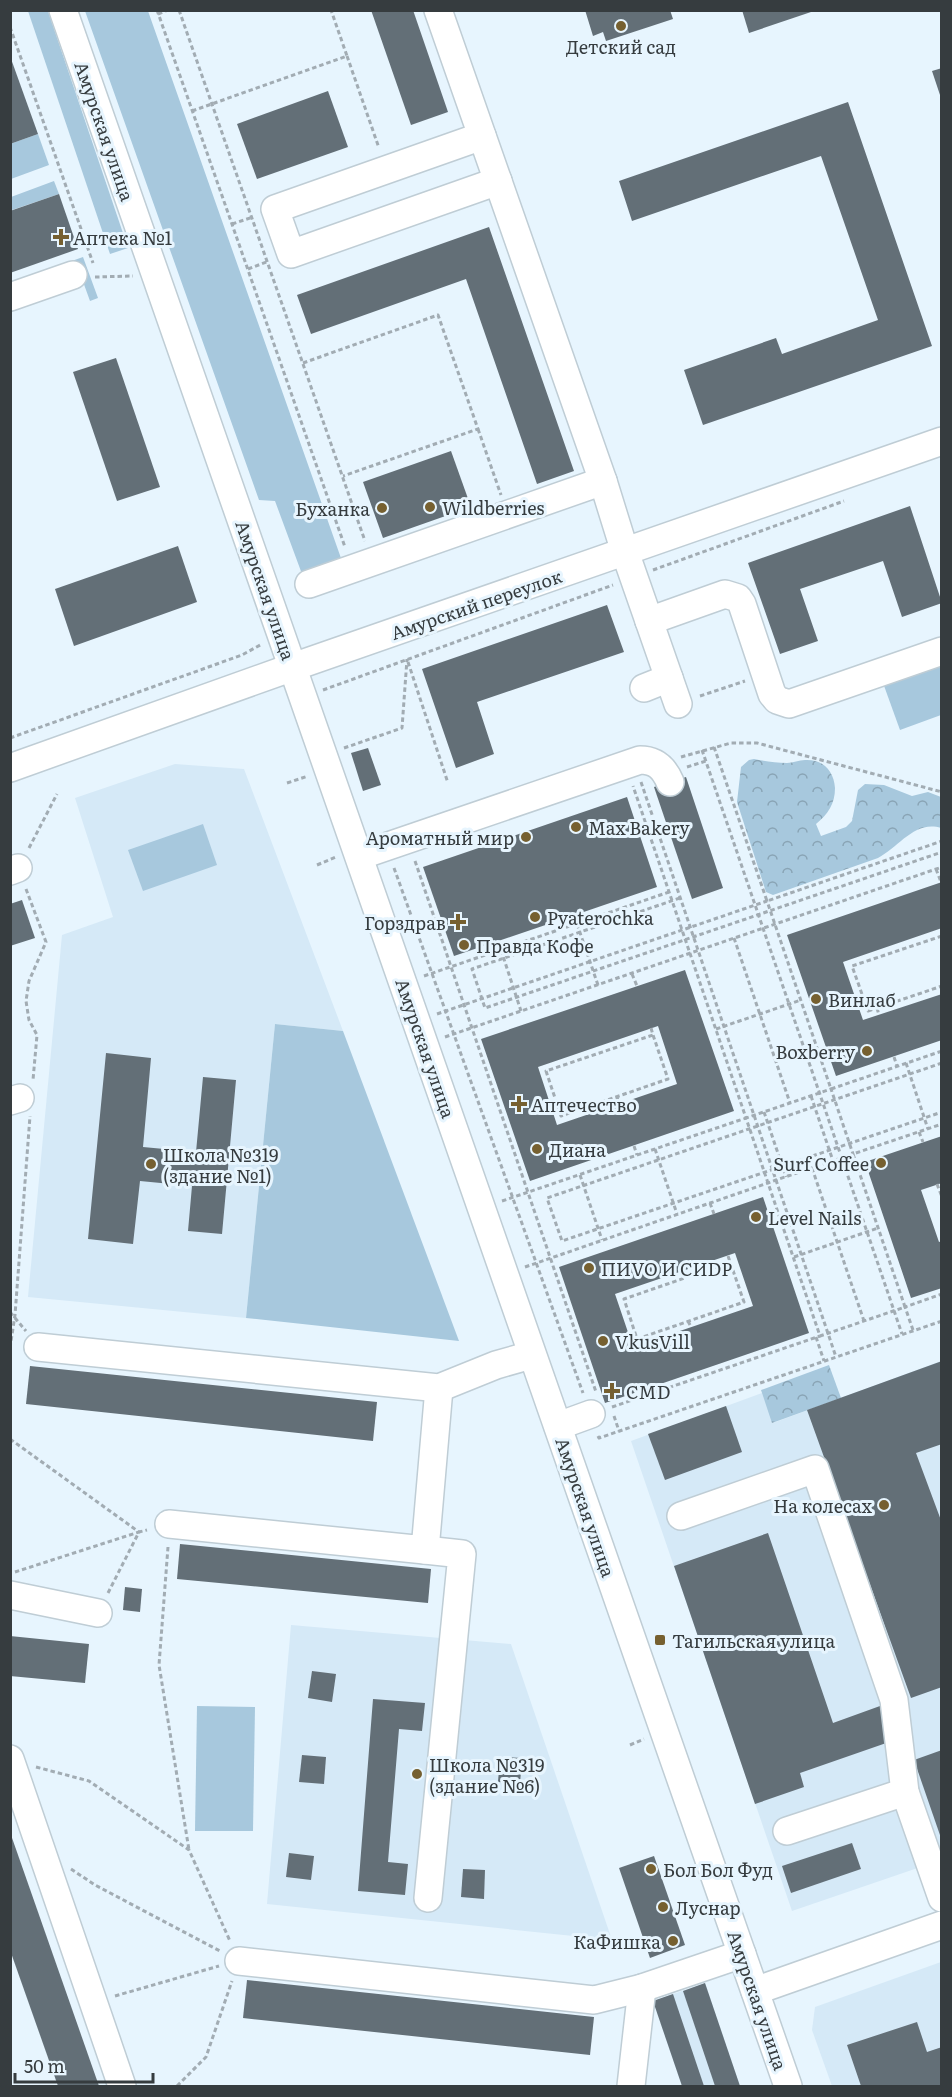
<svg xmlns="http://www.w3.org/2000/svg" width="952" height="2097" font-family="Literata,serif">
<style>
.built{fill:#d5e9f7}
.grass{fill:#a7c8dd}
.park{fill:url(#park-crowns)}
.building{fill:#636f77;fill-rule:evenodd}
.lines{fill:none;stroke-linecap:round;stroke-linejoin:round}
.minor-casing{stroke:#bfcdd5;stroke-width:30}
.path{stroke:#a2acb3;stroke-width:3;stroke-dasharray:4.5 3;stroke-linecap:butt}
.minor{stroke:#fff;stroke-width:27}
.poi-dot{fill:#766030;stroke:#e7f5fe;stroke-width:2}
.labels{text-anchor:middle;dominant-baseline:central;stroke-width:6;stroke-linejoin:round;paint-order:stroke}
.poi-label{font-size:18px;fill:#363c3f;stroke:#e7f5fe;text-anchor:start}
.street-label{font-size:18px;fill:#363c3f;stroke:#e7f5fe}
</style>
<defs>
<pattern id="park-crowns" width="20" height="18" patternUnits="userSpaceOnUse" patternTransform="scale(1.5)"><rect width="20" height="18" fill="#a7c8dd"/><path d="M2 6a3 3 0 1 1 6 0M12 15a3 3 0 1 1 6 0" fill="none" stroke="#89a4b5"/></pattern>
</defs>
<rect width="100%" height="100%" fill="#e7f5fe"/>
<g class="built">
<polygon points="175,764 244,769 343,1031 275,1024 246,1318 28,1297 62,935 113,917 75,798"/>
<polygon points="941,1361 941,1860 792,1911 631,1441 762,1393 773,1423"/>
<polygon points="291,1625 511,1644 612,1940 267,1904"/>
<polygon points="941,1962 941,2086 832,2086 812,2030 815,2007"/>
<polygon points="705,1983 740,2086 682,2086 653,2001"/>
</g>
<g class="grass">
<polygon points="28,11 48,11 128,248 110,254"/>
<polygon points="85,11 148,11 342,561 302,574 275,501 259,500"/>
<polygon points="38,134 49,165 11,179 10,144"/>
<polygon points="54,181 59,194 12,210 11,197"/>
<polygon points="83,257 98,298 90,301 77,265 53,273 52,268"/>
<polygon points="941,663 941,715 900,730 883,683"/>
<polygon points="203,824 217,865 143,891 128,850"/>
<polygon points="275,1024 343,1031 459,1341 246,1318"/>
<polygon points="197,1706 255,1707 253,1831 195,1831"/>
</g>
<g class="park">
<path d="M754 759C765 761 776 763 787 763 793 763 799 760 805 760 823 759 834 771 835 788 835 804 828 814 816 824L821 836 846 827 852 821 858 790 865 784 884 785 912 796 928 792 941 797V828C915 820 899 847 878 858L773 895 766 892 737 802 741 767 749 760Z"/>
<polygon points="829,1365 841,1398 772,1423 761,1390"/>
</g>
<g class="building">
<polygon points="371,10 413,10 448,112 411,125"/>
<polygon points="585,10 670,10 673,19 606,41 603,32 593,36"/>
<polygon points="742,10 814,10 814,11 749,33"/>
<polygon points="10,56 38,134 10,144"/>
<polygon points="942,68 942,98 941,98 932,71"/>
<polygon points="328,91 348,147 257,179 237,124"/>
<polygon points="848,102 932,346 703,425 684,370 776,338 782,354 878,320 821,156 632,221 619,181"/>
<polygon points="59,194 78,249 10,273 10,211"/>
<polygon points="489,227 574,471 537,484 466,279 311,334 297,295"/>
<polygon points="116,358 160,487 117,501 73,372"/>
<polygon points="451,451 471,507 383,538 363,482"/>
<polygon points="910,506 942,603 902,617 883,561 800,589 818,641 780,654 748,563"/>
<polygon points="178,546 197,602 74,646 55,589"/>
<polygon points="607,605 624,652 477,702 494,754 456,768 422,669"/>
<polygon points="368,748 381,785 363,791 351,753"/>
<polygon points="686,777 723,888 692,899 654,787"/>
<polygon points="627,797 657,887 454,956 423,867"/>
<polygon points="942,882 942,928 843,962 863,1020 942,994 942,1040 836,1076 787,935"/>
<polygon points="22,900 35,938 10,946 10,904"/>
<path d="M685 970 734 1111 530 1181 481 1039ZM658 1026 677 1084 557 1125 538 1067Z"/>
<polygon points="106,1053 151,1058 143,1147 196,1152 203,1077 236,1080 222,1234 188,1231 192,1186 140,1181 133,1244 88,1239"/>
<polygon points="942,1136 942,1183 921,1190 939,1242 942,1241 942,1288 911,1298 865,1162"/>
<path d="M763 1197 809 1333 605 1403 559 1267ZM735 1253 753 1306 633 1347 615 1294Z"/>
<polygon points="942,1361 942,1444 916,1453 942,1523 942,1687 911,1698 807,1410"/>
<polygon points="30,1366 377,1402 373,1441 26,1404"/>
<polygon points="726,1406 742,1452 665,1480 648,1434"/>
<polygon points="768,1533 833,1723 880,1706 892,1741 800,1773 804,1787 755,1804 674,1566"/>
<polygon points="180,1544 431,1569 428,1603 177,1579"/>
<polygon points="125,1587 142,1589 140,1612 123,1610"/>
<polygon points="10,1636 89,1644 85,1683 10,1676"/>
<polygon points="312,1671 336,1674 332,1702 308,1698"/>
<polygon points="373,1699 425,1703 422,1731 399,1729 388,1862 408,1864 405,1895 358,1891"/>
<polygon points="942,1750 942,1838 941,1838 914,1760"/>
<polygon points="302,1755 326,1757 324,1784 299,1782"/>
<polygon points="500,1757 522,1758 520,1784 498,1782"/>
<polygon points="11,1835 99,2086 58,2086 10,1950"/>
<polygon points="852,1843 861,1869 791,1893 782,1866"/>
<polygon points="289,1853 314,1856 311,1880 286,1877"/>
<polygon points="654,1856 685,1945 650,1958 619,1868"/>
<polygon points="463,1869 485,1870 484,1899 461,1897"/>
<polygon points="247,1980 594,2017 590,2055 243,2018"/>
<polygon points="705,1983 740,2086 715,2086 683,1991"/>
<polygon points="673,1994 704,2086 682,2086 653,2001"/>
<polygon points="917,2022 927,2052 942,2047 942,2086 861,2086 847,2045"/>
</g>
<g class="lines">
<g class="minor-casing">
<g id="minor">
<polyline points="63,10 788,2086"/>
<polyline points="438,10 603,481 625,552 678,704"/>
<polyline points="482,136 275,209 291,254 498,181"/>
<polyline points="10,297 73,275"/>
<polyline points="309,584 603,481"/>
<polyline points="649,621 725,594 738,598 742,604 772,694 777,700 789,704 942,651"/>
<polyline points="644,688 669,678"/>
<polyline points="10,768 293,667 942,441"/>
<path d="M359 856 640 760C656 760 664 768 670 782"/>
<polyline points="10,871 18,868"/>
<polyline points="10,1101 20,1098"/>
<polyline points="38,1347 439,1388 496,1365 531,1355"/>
<polyline points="558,1426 591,1414"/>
<polyline points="681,1516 815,1469 894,1700 905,1792 942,1898"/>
<polyline points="169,1524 425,1550 439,1388"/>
<polyline points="425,1550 462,1554 428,1898"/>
<polyline points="10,1595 98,1613"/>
<polyline points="10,1759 122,2086"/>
<polyline points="787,1831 905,1792"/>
<polyline points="239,1961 594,2000 642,1988 742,1954"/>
<polyline points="755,1991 942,1925"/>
<polyline points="631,2086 642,1988"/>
</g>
</g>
<g class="path">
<polyline points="157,10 345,547"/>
<polyline points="179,10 365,541"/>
<polyline points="158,14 168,10"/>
<polyline points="10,27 93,263"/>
<polyline points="347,56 379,148"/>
<polyline points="192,111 347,56 331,10"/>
<polyline points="232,224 253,217"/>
<polyline points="248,269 269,261"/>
<polyline points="95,277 133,276"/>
<polyline points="303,363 438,315 478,429 343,476"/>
<polyline points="478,429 501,495"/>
<polyline points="653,570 844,501"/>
<polyline points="408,662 448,783"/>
<polyline points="323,690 613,585"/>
<polyline points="700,696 745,681"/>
<polyline points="10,738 242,655 262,644"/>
<polyline points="714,747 767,901 942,841"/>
<polyline points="344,748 402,728 407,659"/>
<polyline points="702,750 902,1334"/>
<polyline points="681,757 731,743 757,743 942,792"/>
<polyline points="687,767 706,761"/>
<polyline points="641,782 836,1357"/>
<polyline points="287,783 308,776"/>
<polyline points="29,848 57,794"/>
<polyline points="415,861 596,1392"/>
<polyline points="317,865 336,857"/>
<polyline points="394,868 583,1393"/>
<polyline points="936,869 941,882"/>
<polyline points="26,889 46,942 29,981 26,1001 29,1020 37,1035 33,1080"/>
<polyline points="680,898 472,969 485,1008 942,852"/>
<polyline points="577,924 598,985"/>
<polyline points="942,936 852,966 868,1011 942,986"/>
<polyline points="734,938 790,1103"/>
<polyline points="501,950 521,1011"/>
<polyline points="632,974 637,986"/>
<polyline points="424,976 669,892"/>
<polyline points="877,1008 879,1015"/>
<polyline points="437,1014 767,901 831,1089 942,1051"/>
<polyline points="651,1028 653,1035 668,1079 561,1116 546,1071 653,1035"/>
<polyline points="716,1029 801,1000"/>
<polyline points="445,1037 942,867"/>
<polyline points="894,1057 897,1066"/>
<polyline points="906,1063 928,1129"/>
<polyline points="942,1063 547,1198 562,1241 942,1112"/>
<polyline points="811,1096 833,1161"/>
<polyline points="617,1097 619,1104"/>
<polyline points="764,1112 786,1177"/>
<polyline points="919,1132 923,1142"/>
<polyline points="634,1146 637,1155"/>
<polyline points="655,1149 677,1214"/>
<polyline points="812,1168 864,1321"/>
<polyline points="580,1175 602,1240"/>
<polyline points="937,1184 942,1197"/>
<polyline points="502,1201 746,1118 633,786"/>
<polyline points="710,1203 714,1214"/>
<polyline points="728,1256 744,1302 637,1339 624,1299 731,1262"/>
<polyline points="794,1257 878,1228"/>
<path d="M525 1267C606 1239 687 1211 768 1183L776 1180 853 1154 831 1089 746 1118 768 1183 820 1336 905 1307 853 1154 942 1124"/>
<polyline points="10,1312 26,1331"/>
<polyline points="688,1321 691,1327"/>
<polyline points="913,1330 905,1307 942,1294"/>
<polyline points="816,1337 824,1361"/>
<polyline points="10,1348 15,1315 30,1116"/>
<polyline points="612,1407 820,1336"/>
<polyline points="614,1416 619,1431"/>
<polyline points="598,1436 599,1438 942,1321"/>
<polyline points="10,1439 139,1532 15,1572"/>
<polyline points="168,1547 159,1665 189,1850"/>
<polyline points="108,1593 139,1532 147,1530"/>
<polyline points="630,1745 644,1739"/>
<polyline points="36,1767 89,1781 189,1850 230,1941"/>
<polyline points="71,1869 95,1885 220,1951"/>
<polyline points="115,1996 219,1966"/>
<polyline points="177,2086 206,2057 232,1981"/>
</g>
<use href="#minor" class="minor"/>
</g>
<g class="poi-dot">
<circle cx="621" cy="26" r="6"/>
<path d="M58 228h6v6h6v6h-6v6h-6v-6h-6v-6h6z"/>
<circle cx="430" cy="507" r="6"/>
<circle cx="382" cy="508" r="6"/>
<circle cx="576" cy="827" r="6"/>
<circle cx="526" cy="837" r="6"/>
<circle cx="535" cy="917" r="6"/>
<path d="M455 913h6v6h6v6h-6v6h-6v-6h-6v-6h6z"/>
<circle cx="464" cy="945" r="6"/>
<circle cx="816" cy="999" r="6"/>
<circle cx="867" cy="1051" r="6"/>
<path d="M516 1095h6v6h6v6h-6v6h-6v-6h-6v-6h6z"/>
<circle cx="537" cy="1149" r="6"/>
<circle cx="881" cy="1163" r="6"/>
<circle cx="151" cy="1164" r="6"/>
<circle cx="756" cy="1217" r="6"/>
<circle cx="589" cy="1268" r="6"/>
<circle cx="603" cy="1341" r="6"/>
<path d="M609 1382h6v6h6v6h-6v6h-6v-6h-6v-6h6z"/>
<circle cx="884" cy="1505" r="6"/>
<rect x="654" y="1634" width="12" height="12" rx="3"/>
<circle cx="417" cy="1774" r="6"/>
<circle cx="651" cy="1869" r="6"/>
<circle cx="663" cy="1907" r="6"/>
<circle cx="673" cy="1941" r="6"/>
</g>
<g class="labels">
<g class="poi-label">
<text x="621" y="46" text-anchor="middle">Детский сад</text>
<text x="73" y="237">Аптека №1</text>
<text x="442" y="507">Wildberries</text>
<text x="370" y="508" text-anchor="end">Буханка</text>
<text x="588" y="827">Max Bakery</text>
<text x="514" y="837" text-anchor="end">Ароматный мир</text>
<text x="547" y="917">Pyaterochka</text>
<text x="446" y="922" text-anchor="end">Горздрав</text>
<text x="476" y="945">Правда Кофе</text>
<text x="828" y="999">Винлаб</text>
<text x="855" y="1051" text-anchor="end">Boxberry</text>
<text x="531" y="1104">Аптечество</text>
<text x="549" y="1149">Диана</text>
<text x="163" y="1154">Школа №319<tspan x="163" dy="21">(здание №1)</tspan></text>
<text x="869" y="1163" text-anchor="end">Surf Coffee</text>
<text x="768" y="1217">Level Nails</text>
<text x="601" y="1268">ПИVO И СИDР</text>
<text x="615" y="1341">VkusVill</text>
<text x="626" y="1391">CMD</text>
<text x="872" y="1505" text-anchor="end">На колесах</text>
<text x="672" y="1640">Тагильская улица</text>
<text x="429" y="1764">Школа №319<tspan x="429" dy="21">(здание №6)</tspan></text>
<text x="663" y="1869">Бол Бол Фуд</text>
<text x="675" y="1907">Луснар</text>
<text x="661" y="1941" text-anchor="end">КаФишка</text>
</g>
<g class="street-label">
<text transform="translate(105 131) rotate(71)">Амурская улица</text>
<text transform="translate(266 590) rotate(71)">Амурская улица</text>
<text transform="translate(476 604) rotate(-19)">Амурский переулок</text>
<text transform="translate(426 1048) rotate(71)">Амурская улица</text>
<text transform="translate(586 1507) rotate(71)">Амурская улица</text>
<text transform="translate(758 2000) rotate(71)">Амурская улица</text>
</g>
</g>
<rect width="952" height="2097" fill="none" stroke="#363c3f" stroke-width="24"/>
<path d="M15 2073v9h138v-9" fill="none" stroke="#363c3f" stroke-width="3"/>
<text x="24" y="2073" font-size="18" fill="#363c3f" stroke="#e7f5fe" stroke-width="4.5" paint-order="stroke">50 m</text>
</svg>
